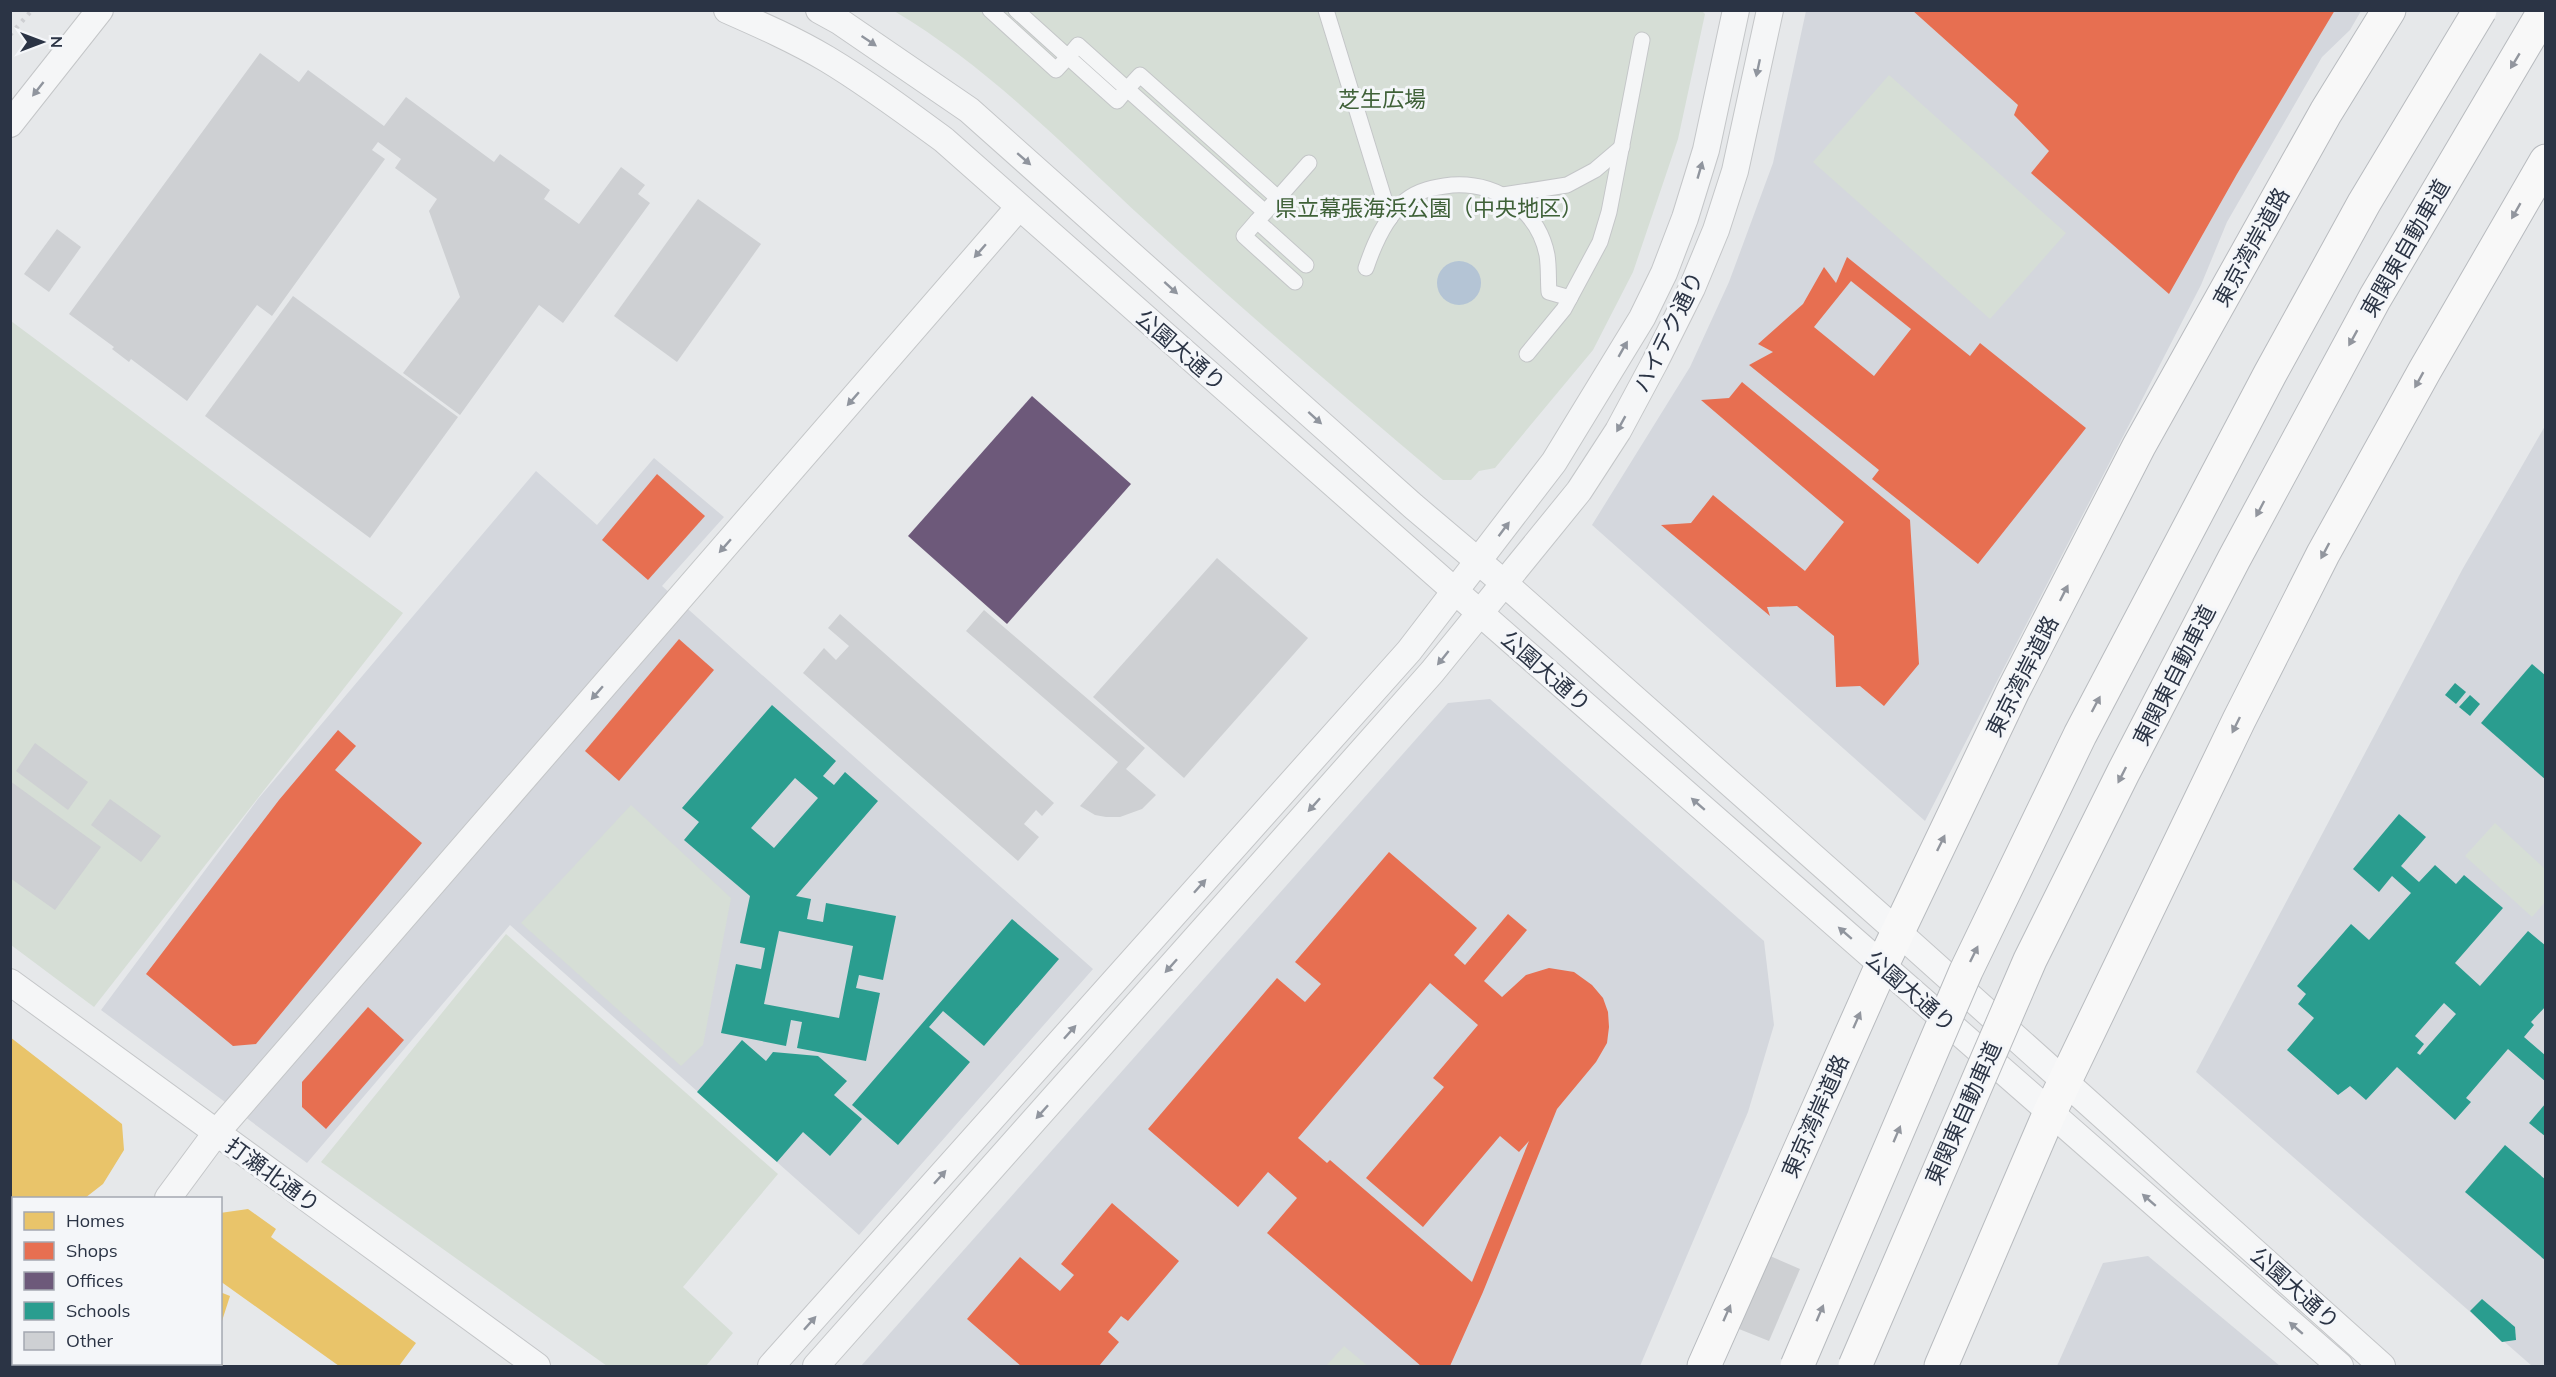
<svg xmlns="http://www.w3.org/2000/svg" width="2556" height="1377" viewBox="0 0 2556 1377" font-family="Mulish,'Noto Sans JP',sans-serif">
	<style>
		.built { fill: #d4d7dd }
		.green { fill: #d6ded6 }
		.water { fill: #b4c4d5 }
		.homes { fill: #e9c46a }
		.shops { fill: #e76f51; fill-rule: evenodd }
		.offices { fill: #6d597a }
		.schools { fill: #2a9d8f; fill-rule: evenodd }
		.building { fill: #ced0d3 }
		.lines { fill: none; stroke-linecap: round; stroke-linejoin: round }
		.pedestrian-casing { stroke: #c4c6c8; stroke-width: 17 }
		.tertiary-casing { stroke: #c4c6c8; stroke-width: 28 }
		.trunk-casing { stroke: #b8bbbf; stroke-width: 35 }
		.pedestrian { stroke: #f5f6f7; stroke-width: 15 }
		.tertiary { stroke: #f5f6f7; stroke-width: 26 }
		.trunk { stroke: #f8f8f8; stroke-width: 33 }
		.rail { stroke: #cecfd2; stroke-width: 4.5; stroke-dasharray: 3 6; stroke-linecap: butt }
		.motorway-bridge-casing { stroke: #b8bbbf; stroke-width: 35; stroke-linecap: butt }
		.motorway-bridge { stroke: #f8f8f8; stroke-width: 33 }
		.oneway { fill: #90959e }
		.oneway2 { fill: #92969e }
		.labels { text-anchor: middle; stroke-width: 6; stroke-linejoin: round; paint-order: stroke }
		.park-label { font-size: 22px; fill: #3f6138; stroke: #f4f6f9 }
		.street-label { font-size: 22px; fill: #2b3445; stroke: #f4f6f9 }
	</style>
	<rect width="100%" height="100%" fill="#e6e8ea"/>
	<!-- built -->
	<g class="built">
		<polygon points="1806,11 2361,11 2350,30 2322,57 2227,222 2201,285 1925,821 1592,525 1690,367 1729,282 1773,163"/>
		<polygon points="2545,426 2545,1366 2532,1366 2196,1072 2462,570"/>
		<polygon points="654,458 724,517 662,586 1093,969 859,1235 510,925 307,1163 101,1010 258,799 536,471 597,525"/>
		<polygon points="1490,699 1764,941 1774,1025 1748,1112 1640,1366 861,1366 1448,703"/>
		<polygon points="2148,1256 2280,1366 2057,1366 2103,1263"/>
	</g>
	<!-- green -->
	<g class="green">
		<path d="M1701 10 1705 14 1678 139 1633 272 1593 350 1495 468 1479 471 1471 480H1443C1343 396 1244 311 1148 223 1067 149 989 67 894 11Z"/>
		<polygon points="1889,75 2066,233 1990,319 1813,162"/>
		<polygon points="11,321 403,613 94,1007 11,945"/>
		<polygon points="631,805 731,898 703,1045 681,1066 521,923"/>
		<polygon points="2495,823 2545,869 2545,902 2532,917 2465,856"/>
		<polygon points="506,934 778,1174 683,1287 733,1333 706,1366 607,1366 321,1162"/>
		<polygon points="1344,1346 1368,1366 1326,1366"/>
	</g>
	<!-- water -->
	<circle class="water" cx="1459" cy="283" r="22"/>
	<!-- homes -->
	<g class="homes">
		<polygon points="10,1037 122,1124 124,1150 103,1184 85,1198 14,1198 14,1240 10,1238"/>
		<polygon points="248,1209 276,1229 271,1237 416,1343 399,1366 339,1366 220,1281 220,1213"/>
		<polygon points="220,1292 230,1296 221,1324 220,1324"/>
		<polygon points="146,1364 223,1364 222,1366 145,1366"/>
	</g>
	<!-- shops -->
	<g class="shops">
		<polygon points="1912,10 2335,10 2237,174 2169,294 2031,173 2049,151 2014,115 2018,105"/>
		<path d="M1847 257 1970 356 1980 343 2086 428 1978 564 1872 479 1879 470 1749 365 1773 352 1758 344 1803 304 1824 267 1836 283ZM1851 281 1911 329 1874 376 1814 327Z"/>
		<polygon points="1742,382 1910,520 1919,664 1884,706 1860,686 1836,687 1834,636 1797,606 1767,607 1770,616 1661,525 1691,523 1713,495 1805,571 1844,522 1701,400 1729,398"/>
		<polygon points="657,474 705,516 648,580 602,540"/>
		<polygon points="679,639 714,670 619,781 585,751"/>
		<polygon points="338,730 356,746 335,770 422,843 256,1044 233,1046 146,974 279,800"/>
		<path d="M1389 852 1477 928 1454 955 1465 965 1508 914 1527 930 1484 981 1502 997 1526 975 1549 968 1574 972 1592 985 1603 998 1608 1012 1609 1027 1607 1043 1596 1062 1557 1109 1483 1292 1450 1366H1421L1267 1233 1297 1198 1268 1172 1238 1207 1148 1129 1277 978 1305 1002 1321 984 1295 962ZM1430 983 1478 1025 1433 1078 1444 1087 1366 1178 1423 1227 1500 1136 1519 1152 1529 1141 1472 1282 1330 1160 1327 1163 1298 1138Z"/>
		<polygon points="368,1007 404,1040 326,1129 302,1107 302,1082"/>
		<polygon points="1112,1203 1179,1261 1128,1321 1121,1316 1108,1332 1119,1342 1099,1366 1021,1366 967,1319 1020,1257 1060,1291 1074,1275 1061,1264"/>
	</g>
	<!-- offices -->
	<polygon class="offices" points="1032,396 1131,484 1007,624 908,536"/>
	<!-- schools -->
	<g class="schools">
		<polygon points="2532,664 2546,676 2546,780 2481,723"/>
		<polygon points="2455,683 2466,692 2456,704 2445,695"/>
		<polygon points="2470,695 2480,704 2470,716 2459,707"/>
		<path d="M772 705 836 761 823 776 834 785 845 772 878 801 796 896 811 899 807 919 823 922 826 903 896 916 883 980 859 975 856 988 880 993 866 1061 797 1048 802 1022 791 1020 786 1046 721 1033 736 964 761 969 765 948 740 943 750 896 684 840 699 822 682 808ZM795 778 818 798 774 848 751 828ZM779 931 853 946 839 1018 764 1004Z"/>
		<path d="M2399 814 2426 837 2401 866 2419 882 2435 865 2456 884 2464 875 2503 908 2455 963 2480 986 2528 931 2546 946V1006L2531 1022 2534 1025 2524 1037 2546 1056V1082L2508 1049 2466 1098 2471 1102 2455 1120 2397 1067 2366 1100 2350 1086 2338 1095 2287 1050 2314 1018 2298 1004 2306 994 2297 986 2351 924 2369 940 2411 893 2392 876 2379 892 2353 869ZM2444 1003 2456 1014 2420 1055 2417 1053 2424 1044 2415 1036Z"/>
		<polygon points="1012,919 1059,959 984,1046 943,1011 929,1027 970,1062 898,1145 852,1105"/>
		<polygon points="742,1040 766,1061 773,1052 818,1056 847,1081 834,1095 862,1119 830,1156 803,1132 777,1162 697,1092"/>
		<polygon points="2546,1103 2546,1137 2529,1123"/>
		<polygon points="2505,1145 2546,1180 2546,1261 2465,1192"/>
		<polygon points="2482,1299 2515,1327 2516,1340 2502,1342 2470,1311"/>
	</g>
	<!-- building -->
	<g class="building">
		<polygon points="260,53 299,82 308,70 384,126 406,97 494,162 500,154 550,190 544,199 579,224 621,167 645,185 638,194 650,203 563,323 539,305 460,415 403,373 460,297 429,211 437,199 395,168 401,159 378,142 372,150 385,159 272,316 257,305 187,401 131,359 129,362 112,349 114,347 69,314"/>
		<polygon points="698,199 761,244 677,362 614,316"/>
		<polygon points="57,229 81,247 49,292 24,274"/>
		<polygon points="293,296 458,417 370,538 205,416"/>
		<polygon points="1217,558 1308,638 1184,778 1093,697"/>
		<polygon points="984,610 1145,748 1126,769 1156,795 1142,809 1120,817 1106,817 1095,815 1080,806 1118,762 966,631"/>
		<polygon points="840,614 1054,803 1042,816 1036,810 1024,824 1039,837 1018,861 803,673 824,648 836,660 849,646 828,628"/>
		<polygon points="35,743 88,782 68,810 16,771"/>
		<polygon points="10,781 101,847 55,910 10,878"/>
		<polygon points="110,799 161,836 141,862 91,825"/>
		<polygon points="1770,1256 1800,1269 1769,1341 1739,1329"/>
	</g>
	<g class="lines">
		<!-- pedestrian casing -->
		<g class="pedestrian-casing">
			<g id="pedestrian">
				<polyline points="990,10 1056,70 1068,57 1117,101 1127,89 1265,212"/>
				<polyline points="1016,10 1068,57 1078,45 1127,89 1140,75 1278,198 1257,221 1306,265"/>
				<polyline points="1326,10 1390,218"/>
				<polyline points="1503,195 1567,185 1595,170 1622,147"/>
				<polyline points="1278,198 1309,163"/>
				<polyline points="1257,221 1244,236 1295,282"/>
				<path d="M1366 268C1374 244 1385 218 1405 201 1418 190 1435 187 1452 185 1497 182 1538 210 1547 255 1549 267 1548 280 1549 292L1570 298"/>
				<polyline points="1527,354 1564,309 1600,242 1609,212 1642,40"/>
			</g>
		</g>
		<!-- tertiary casing -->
		<g class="tertiary-casing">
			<g id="tertiary">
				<path d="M727 10C761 25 795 40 827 59 867 83 906 112 944 140L1456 592 2340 1366"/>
				<polyline points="819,10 839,21 969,110 1413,506 1504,583 1898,932 2382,1366"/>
				<polyline points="10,124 100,10"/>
				<polyline points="10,982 537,1366"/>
				<polyline points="168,1198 216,1133 1019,207"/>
				<polyline points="10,1292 14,1290"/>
				<polyline points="96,1366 97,1364"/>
				<polyline points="771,1366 1409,651 1554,462 1642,318 1664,273 1685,218 1706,150 1736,10"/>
				<polyline points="816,1366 1432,672 1579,491 1618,431 1655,362 1692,288 1716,230 1735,171 1770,10"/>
			</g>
		</g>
		<!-- trunk casing -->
		<g class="trunk-casing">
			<g id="trunk">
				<polyline points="1704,1366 1882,965 2013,691 2139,446 2326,112 2389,10"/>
				<polyline points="1941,1366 2050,1112 2239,720 2323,554 2425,370 2546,161"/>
			</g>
		</g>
		<!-- pedestrian -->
		<use href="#pedestrian" class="pedestrian"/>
		<!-- tertiary -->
		<use href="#tertiary" class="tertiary"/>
		<!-- trunk -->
		<use href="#trunk" class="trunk"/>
		<!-- rail -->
		<polyline class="rail" points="10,35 32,10"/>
		<!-- motorway-bridge casing -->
		<g class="motorway-bridge-casing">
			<g id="motorway-bridge">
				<polyline points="1797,1366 1966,971 2080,735 2270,374 2364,203 2480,10"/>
				<polyline points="1855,1366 2030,960 2123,773 2234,559 2375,298 2545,10"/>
			</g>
		</g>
		<!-- motorway-bridge -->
		<use href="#motorway-bridge" class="motorway-bridge"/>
	</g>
	<!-- one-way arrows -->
	<defs><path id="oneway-solid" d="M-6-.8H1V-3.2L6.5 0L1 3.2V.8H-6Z" transform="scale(1.5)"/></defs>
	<g class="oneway">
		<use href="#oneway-solid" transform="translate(869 41) rotate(34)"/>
		<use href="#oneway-solid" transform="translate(1758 68) rotate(102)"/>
		<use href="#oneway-solid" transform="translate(38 89) rotate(128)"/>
		<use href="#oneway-solid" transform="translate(1024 159) rotate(41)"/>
		<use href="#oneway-solid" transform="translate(1700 170) rotate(-74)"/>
		<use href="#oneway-solid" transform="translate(980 251) rotate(131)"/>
		<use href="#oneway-solid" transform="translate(1171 288) rotate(42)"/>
		<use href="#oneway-solid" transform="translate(1623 349) rotate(-60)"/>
		<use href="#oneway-solid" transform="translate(853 399) rotate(131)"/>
		<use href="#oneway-solid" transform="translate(1315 418) rotate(42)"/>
		<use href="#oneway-solid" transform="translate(1621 424) rotate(119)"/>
		<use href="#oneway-solid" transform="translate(1504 529) rotate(-53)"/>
		<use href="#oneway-solid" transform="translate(725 546) rotate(131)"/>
		<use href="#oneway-solid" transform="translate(1443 658) rotate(129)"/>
		<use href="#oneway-solid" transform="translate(597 693) rotate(131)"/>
		<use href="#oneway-solid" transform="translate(1698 804) rotate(-139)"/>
		<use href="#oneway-solid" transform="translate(1314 805) rotate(132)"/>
		<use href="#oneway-solid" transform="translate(1200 886) rotate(-48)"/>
		<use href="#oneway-solid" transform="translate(1845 933) rotate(-139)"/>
		<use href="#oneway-solid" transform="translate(1171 966) rotate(132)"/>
		<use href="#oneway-solid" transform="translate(1070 1032) rotate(-48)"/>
		<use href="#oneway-solid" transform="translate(1042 1112) rotate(132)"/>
		<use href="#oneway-solid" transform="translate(940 1177) rotate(-48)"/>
		<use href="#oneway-solid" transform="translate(2149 1200) rotate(-139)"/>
		<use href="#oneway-solid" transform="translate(810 1323) rotate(-48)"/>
		<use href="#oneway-solid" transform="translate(2296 1328) rotate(-139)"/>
	</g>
	<g class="oneway2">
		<use href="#oneway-solid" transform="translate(2515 61) rotate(121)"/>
		<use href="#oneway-solid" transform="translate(2516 211) rotate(120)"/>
		<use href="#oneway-solid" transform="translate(2353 338) rotate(119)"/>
		<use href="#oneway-solid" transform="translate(2419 380) rotate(119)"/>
		<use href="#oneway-solid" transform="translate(2260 509) rotate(118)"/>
		<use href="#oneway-solid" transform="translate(2325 551) rotate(118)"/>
		<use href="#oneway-solid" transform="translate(2064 593) rotate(-63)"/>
		<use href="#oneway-solid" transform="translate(2096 704) rotate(-62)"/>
		<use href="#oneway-solid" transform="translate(2236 725) rotate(116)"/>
		<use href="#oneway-solid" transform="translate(2122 775) rotate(117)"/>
		<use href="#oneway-solid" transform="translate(1941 843) rotate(-64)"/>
		<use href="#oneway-solid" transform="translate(1974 954) rotate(-64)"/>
		<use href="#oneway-solid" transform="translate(1857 1020) rotate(-66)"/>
		<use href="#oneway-solid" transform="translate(1897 1134) rotate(-67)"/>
		<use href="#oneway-solid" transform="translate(1727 1313) rotate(-66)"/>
		<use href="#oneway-solid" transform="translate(1820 1313) rotate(-67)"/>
	</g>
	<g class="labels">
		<!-- park labels -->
		<g class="park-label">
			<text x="1382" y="107">芝生広場</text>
			<text x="1429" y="216">県立幕張海浜公園（中央地区）</text>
		</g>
		<!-- street labels -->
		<g class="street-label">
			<text transform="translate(2251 247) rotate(-61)" y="8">東京湾岸道路</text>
			<text transform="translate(2405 248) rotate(-60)" y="8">東関東自動車道</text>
			<text transform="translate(1668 332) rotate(-64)" y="8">ハイテク通り</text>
			<text transform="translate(1181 350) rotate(41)" y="8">公園大通り</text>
			<text transform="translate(1546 671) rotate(41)" y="8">公園大通り</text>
			<text transform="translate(2174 675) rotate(-63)" y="8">東関東自動車道</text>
			<text transform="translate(2022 676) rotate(-63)" y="8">東京湾岸道路</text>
			<text transform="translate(1911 991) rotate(41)" y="8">公園大通り</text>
			<text transform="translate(1963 1113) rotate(-66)" y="8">東関東自動車道</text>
			<text transform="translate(1815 1116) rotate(-66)" y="8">東京湾岸道路</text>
			<text transform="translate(273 1175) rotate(36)" y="8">打瀬北通り</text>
			<text transform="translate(2295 1288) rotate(42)" y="8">公園大通り</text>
		</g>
	</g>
	<!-- border -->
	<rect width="2556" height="1377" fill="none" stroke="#2b3445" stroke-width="24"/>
	<!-- legend -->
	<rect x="12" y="1197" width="210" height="168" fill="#f4f6f9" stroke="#a4a8b1" stroke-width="1.5"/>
	<rect x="24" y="1212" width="30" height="18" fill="#e9c46a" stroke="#a4a8b1" stroke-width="1.5"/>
	<text x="66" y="1227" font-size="18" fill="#2b3445">Homes</text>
	<rect x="24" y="1242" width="30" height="18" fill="#e76f51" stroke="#a4a8b1" stroke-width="1.5"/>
	<text x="66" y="1257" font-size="18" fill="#2b3445">Shops</text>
	<rect x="24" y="1272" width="30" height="18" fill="#6d597a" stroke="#a4a8b1" stroke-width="1.5"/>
	<text x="66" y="1287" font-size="18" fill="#2b3445">Offices</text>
	<rect x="24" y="1302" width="30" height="18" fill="#2a9d8f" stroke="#a4a8b1" stroke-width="1.5"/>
	<text x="66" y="1317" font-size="18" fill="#2b3445">Schools</text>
	<rect x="24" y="1332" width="30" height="18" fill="#ced0d3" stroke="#a4a8b1" stroke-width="1.5"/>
	<text x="66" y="1347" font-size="18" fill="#2b3445">Other</text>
	<!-- north arrow -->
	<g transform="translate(42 42) rotate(90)" stroke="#f4f6f9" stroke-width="4.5" paint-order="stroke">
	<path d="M0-4.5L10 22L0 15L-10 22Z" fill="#2b3445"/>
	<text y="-9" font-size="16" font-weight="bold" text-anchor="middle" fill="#2b3445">N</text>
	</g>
</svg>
